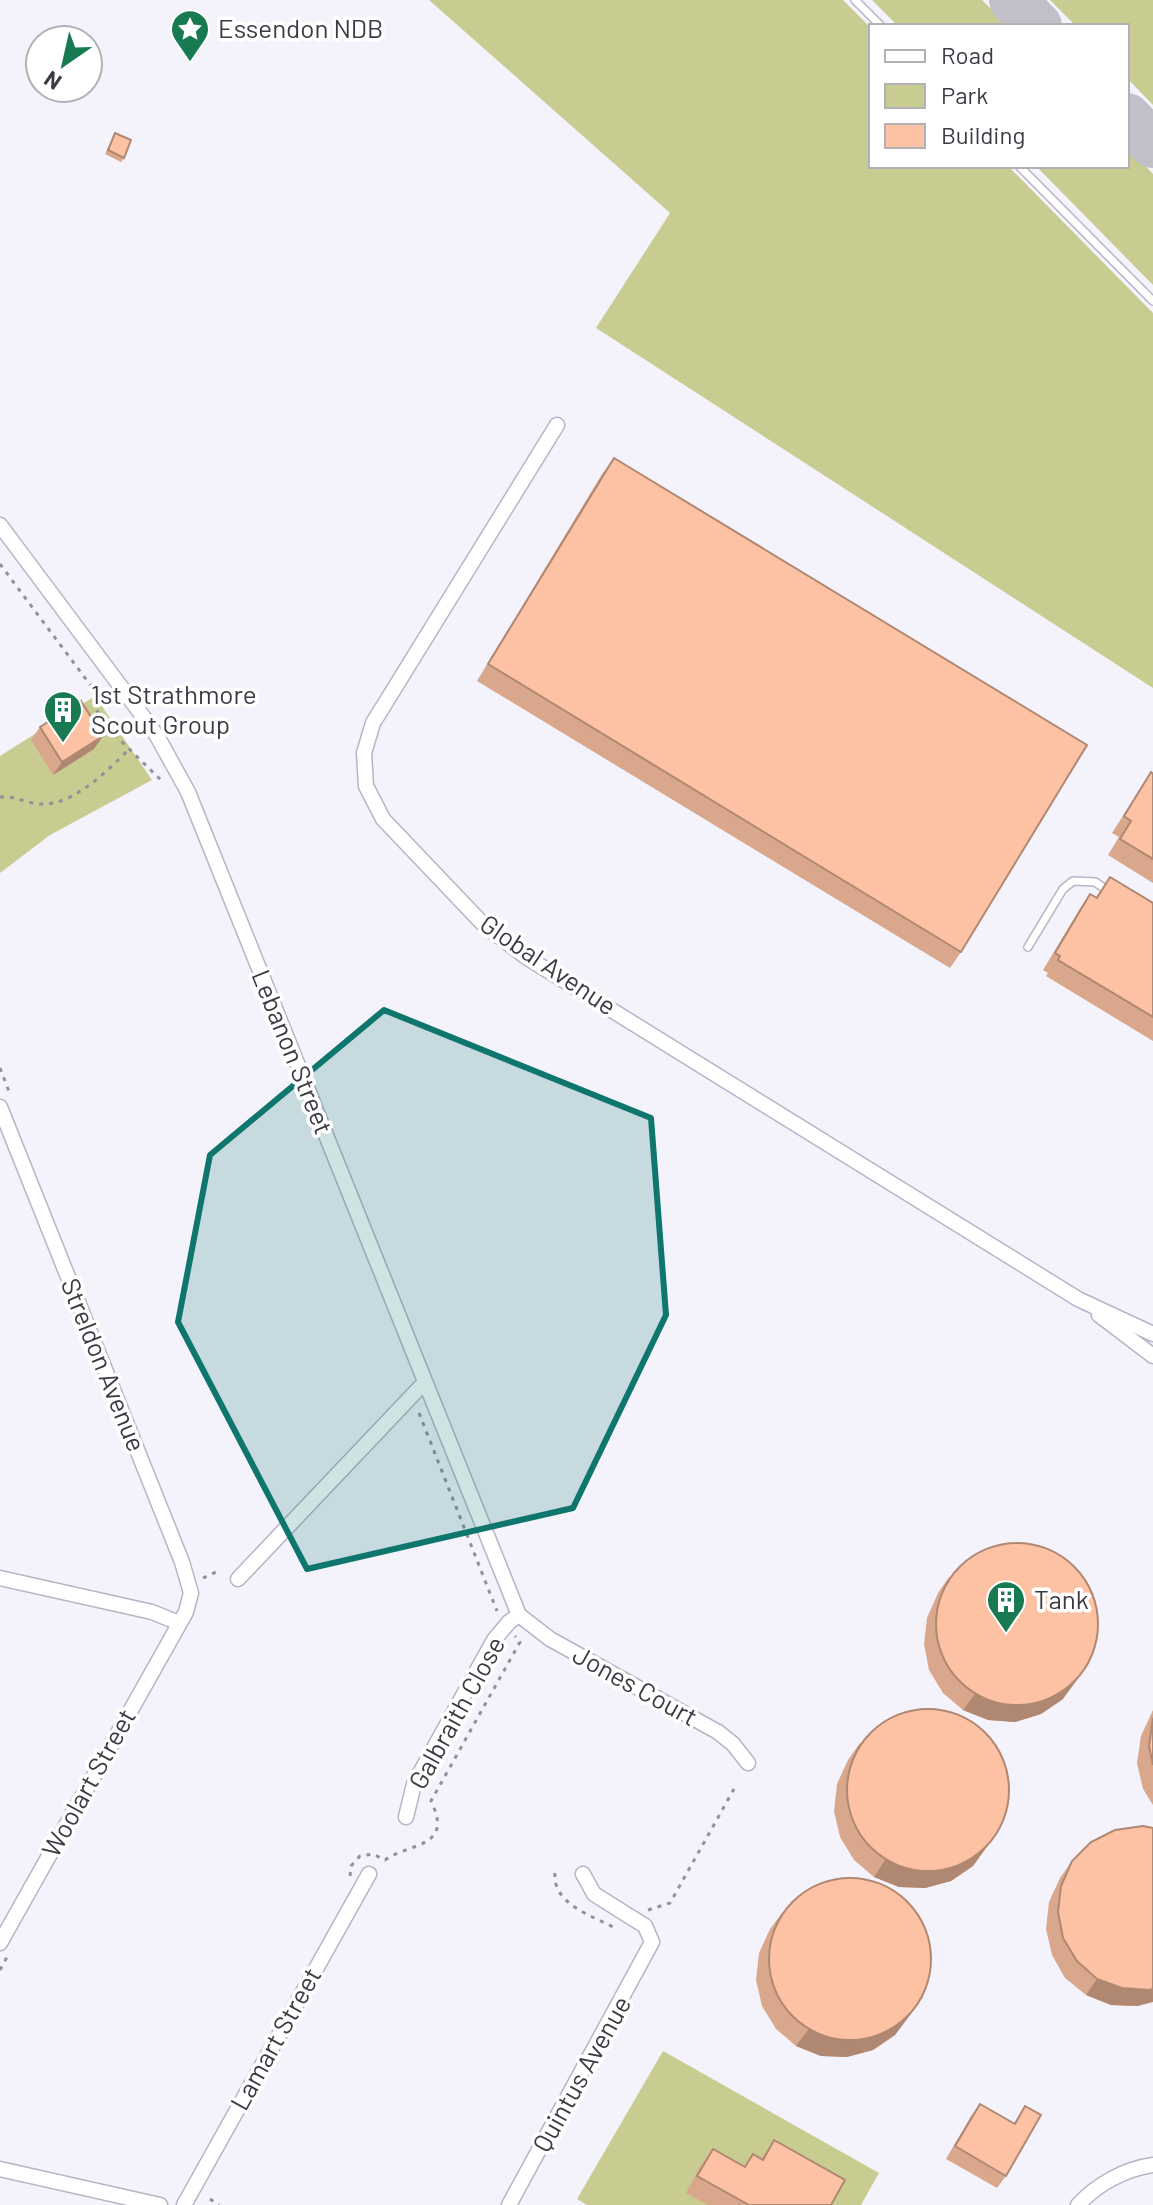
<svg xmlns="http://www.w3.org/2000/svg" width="1153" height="2205" viewBox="0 0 1153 2205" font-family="Barlow,sans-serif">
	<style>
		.green { fill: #c8cc91 }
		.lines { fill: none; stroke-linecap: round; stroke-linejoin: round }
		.taxiway { stroke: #c1c0c9; stroke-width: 48 }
		.service-casing { stroke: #b7b4c8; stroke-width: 10 }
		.minor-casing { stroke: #b7b4c8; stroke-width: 17 }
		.path { stroke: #929199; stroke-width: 3; stroke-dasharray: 4 6; stroke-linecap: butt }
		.service { stroke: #fff; stroke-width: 7 }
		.minor { stroke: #fff; stroke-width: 14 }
		.wall { fill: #d9a78c }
		.shaded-wall { fill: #b08872 }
		.building { fill: #fcc2a3; stroke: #b08872; stroke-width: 2 }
		.marked { fill: #0f766e; fill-opacity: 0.2; stroke: #0f766e; stroke-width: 6; stroke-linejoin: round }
		.labels { text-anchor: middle; stroke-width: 7; stroke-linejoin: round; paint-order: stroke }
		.poi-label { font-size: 26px; fill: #3c3b43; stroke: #fff; text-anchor: start }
		.street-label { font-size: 26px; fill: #3c3b43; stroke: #fff }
	</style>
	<rect width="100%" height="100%" fill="#f4f3fc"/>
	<!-- green -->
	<g class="green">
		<polygon points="429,0 843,0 871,28 871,166 1008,166 1153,313 1153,688 596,328 670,213"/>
		<polygon points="872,0 982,0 1008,26 898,26"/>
		<polygon points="1050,0 1153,0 1153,105 1127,78 1127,26 1076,26"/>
		<polygon points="1127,147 1153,174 1153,285 1036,166 1127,166"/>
		<polygon points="95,696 152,780 50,835 0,873 0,756"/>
		<polygon points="663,2051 879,2173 861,2205 587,2205 577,2199"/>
	</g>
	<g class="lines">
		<!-- taxiway -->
		<g class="taxiway">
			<polyline points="1013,0 1038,26"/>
			<polyline points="1127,117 1153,144"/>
		</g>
		<!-- service casing -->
		<g class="service-casing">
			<g id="service">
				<polyline points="855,0 881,26"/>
				<polyline points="1019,166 1153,301"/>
				<polyline points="1028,947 1063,889 1073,881 1095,882 1110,892"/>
			</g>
		</g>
		<!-- minor casing -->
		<g class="minor-casing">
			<g id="minor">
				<polyline points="557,425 373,723 364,753 366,786 383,819 483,924 526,957 1078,1299 1153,1334"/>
				<polyline points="0,525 139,711 157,736 188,792 519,1615 550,1639 718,1732 733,1744 748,1763"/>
				<polyline points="0,1107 182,1562 191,1593 186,1612 0,1943"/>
				<polyline points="1099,1315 1153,1356"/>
				<polyline points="0,1578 152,1612 179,1623"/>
				<polyline points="238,1579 424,1383"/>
				<polyline points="406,1817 414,1784 494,1640 509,1622 519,1615"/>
				<polyline points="0,2169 160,2205"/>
				<polyline points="184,2205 369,1874"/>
				<polyline points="509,2205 652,1942 645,1926 594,1894 583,1874"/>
				<path d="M1078 2205C1097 2184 1125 2169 1153 2165"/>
			</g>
		</g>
		<!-- path -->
		<g class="path">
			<polyline points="0,564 94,690 96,702 93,706 120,740 164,783"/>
			<path d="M0 797C15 795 29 805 44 804 74 804 109 770 129 749"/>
			<polyline points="0,1068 10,1094"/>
			<polyline points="419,1413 497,1611"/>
			<polyline points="203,1578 216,1572"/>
			<path d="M555 1873C552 1904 593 1916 615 1928"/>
			<path d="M350 1876 351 1866 360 1856 373 1854 385 1860C411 1842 454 1848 431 1801L520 1642 515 1636"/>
			<polyline points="648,1910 670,1903 674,1896 734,1789"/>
			<polyline points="0,1970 7,1957"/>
			<polyline points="210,2199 219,2205"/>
		</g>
		<!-- service -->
		<use href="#service" class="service"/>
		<!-- minor -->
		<use href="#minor" class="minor"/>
	</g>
	<!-- wall -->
	<g class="wall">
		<polygon points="115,133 124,158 121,162 105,154"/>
		<polygon points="614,458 961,952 950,968 477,681 602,474"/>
		<polygon points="40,727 94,749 53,775 31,740"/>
		<polygon points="1151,772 1153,774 1153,883 1108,855 1119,837 1112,833"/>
		<polygon points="1110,877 1153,903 1153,1041 1046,976 1048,973 1043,970 1079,910 1090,894 1096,897"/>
		<polygon points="949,1577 1063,1699 1041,1714 1015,1722 988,1720 963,1710 943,1693 929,1670 924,1644 927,1618 938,1593"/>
		<polygon points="1153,1710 1153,1805 1143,1789 1137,1763 1141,1736"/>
		<polygon points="860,1743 989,1844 973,1866 951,1881 925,1888 899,1887 874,1877 854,1860 840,1837 834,1811 837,1784 848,1760"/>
		<polygon points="1072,1861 1138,2006 1111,2005 1086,1995 1065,1978 1052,1955 1046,1929 1049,1902 1060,1878"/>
		<polygon points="782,1913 911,2014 895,2035 873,2050 847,2057 821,2056 796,2046 776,2029 762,2006 756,1980 759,1953 770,1929"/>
		<polygon points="980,2104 1014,2123 1025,2106 1006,2176 997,2188 946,2159 971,2116"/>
		<polygon points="774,2140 831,2205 708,2205 686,2193 701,2165 713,2149 744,2167 753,2154 761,2159"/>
	</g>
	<!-- shaded-wall -->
	<g class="shaded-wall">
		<polygon points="103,736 94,749 53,775 62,762"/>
		<polygon points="1090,1662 1063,1699 1041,1714 1015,1722 988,1720 963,1710 975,1694"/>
		<polygon points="1000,1828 973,1866 951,1881 925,1888 899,1887 874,1877 885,1860"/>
		<polygon points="1097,1979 1153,1989 1153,2002 1138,2006 1111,2005 1086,1995"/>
		<polygon points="923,1997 895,2035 873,2050 847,2057 821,2056 796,2046 808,2030"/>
	</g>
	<!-- building -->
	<g class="building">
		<polygon points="115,133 131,140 124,158 108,150"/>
		<polygon points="614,458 1087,745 961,952 488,664"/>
		<polygon points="81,701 103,736 62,762 40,727"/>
		<polygon points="1151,772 1153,774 1153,859 1120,839 1131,821 1124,816"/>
		<polygon points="1110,877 1153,903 1153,1017 1058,960 1060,956 1055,953 1090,894 1097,898"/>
		<circle cx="1017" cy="1624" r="81"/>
		<circle cx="928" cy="1790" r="81"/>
		<polygon points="1153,1718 1153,1765 1149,1746"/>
		<polygon points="1143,1826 1153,1828 1153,1989 1149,1990 1122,1988 1097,1979 1077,1961 1063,1938 1058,1912 1061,1886 1072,1861 1091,1842 1115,1830"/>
		<circle cx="850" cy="1959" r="81"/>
		<polygon points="980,2104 1015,2124 1025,2106 1041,2115 1006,2176 955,2146"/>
		<polygon points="774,2140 845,2180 831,2205 749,2205 697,2176 713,2149 745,2167 753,2154 763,2160"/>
	</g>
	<!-- marked area -->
	<path class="marked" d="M384 1010 651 1118 666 1315 573 1508 307 1569 178 1322 210 1155Z"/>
	<!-- icons -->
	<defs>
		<g id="sight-pin" transform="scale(2)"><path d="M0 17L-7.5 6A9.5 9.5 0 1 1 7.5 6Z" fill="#187a51" stroke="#fff"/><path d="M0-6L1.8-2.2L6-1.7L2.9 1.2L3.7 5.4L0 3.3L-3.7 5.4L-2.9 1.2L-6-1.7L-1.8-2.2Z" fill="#fff"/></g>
		<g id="building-pin" transform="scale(2)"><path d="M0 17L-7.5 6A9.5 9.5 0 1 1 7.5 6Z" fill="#187a51" stroke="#fff"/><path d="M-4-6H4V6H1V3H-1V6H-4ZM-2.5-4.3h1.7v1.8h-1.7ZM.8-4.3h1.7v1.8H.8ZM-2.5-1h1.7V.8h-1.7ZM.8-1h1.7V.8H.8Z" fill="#fff"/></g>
	</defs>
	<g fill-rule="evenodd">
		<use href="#sight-pin" x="190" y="29"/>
		<use href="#building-pin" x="63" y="710"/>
		<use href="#building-pin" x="1006" y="1600"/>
	</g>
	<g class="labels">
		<!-- poi labels -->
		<g class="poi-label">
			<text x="218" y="38">Essendon NDB</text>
			<text x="91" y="704">1st Strathmore<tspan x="91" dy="30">Scout Group</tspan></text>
			<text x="1034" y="1609">Tank</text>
		</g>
		<!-- street labels -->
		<g class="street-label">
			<text transform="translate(548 965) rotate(34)" y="9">Global Avenue</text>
			<text transform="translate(292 1052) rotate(68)" y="9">Lebanon Street</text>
			<text transform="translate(103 1365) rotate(68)" y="9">Streldon Avenue</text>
			<text transform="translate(635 1686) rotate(29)" y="9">Jones Court</text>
			<text transform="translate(457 1713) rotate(-61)" y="9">Galbraith Close</text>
			<text transform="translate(89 1783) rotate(-61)" y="9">Woolart Street</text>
			<text transform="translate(276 2039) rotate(-61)" y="9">Lamart Street</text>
			<text transform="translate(582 2074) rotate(-61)" y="9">Quintus Avenue</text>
		</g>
	</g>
	<!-- legend -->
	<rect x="869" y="24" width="260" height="144" fill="#ffffff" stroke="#b1b1b4" stroke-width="2"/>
	<rect x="885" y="50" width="40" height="12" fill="#ffffff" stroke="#b1b1b4" stroke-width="2"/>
	<text x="941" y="64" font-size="24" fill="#3c3b43">Road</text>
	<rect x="885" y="84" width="40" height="24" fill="#c8cc91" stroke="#b1b1b4" stroke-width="2"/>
	<text x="941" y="104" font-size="24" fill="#3c3b43">Park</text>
	<rect x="885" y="124" width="40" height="24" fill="#fcc2a3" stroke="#b1b1b4" stroke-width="2"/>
	<text x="941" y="144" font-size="24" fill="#3c3b43">Building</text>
	<!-- north arrow -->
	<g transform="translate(64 64) rotate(214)"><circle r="38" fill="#ffffff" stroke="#b1b1b4" stroke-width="2"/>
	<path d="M0-6L14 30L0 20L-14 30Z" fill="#187a51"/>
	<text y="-12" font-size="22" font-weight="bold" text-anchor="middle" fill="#3c3b43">N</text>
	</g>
</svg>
